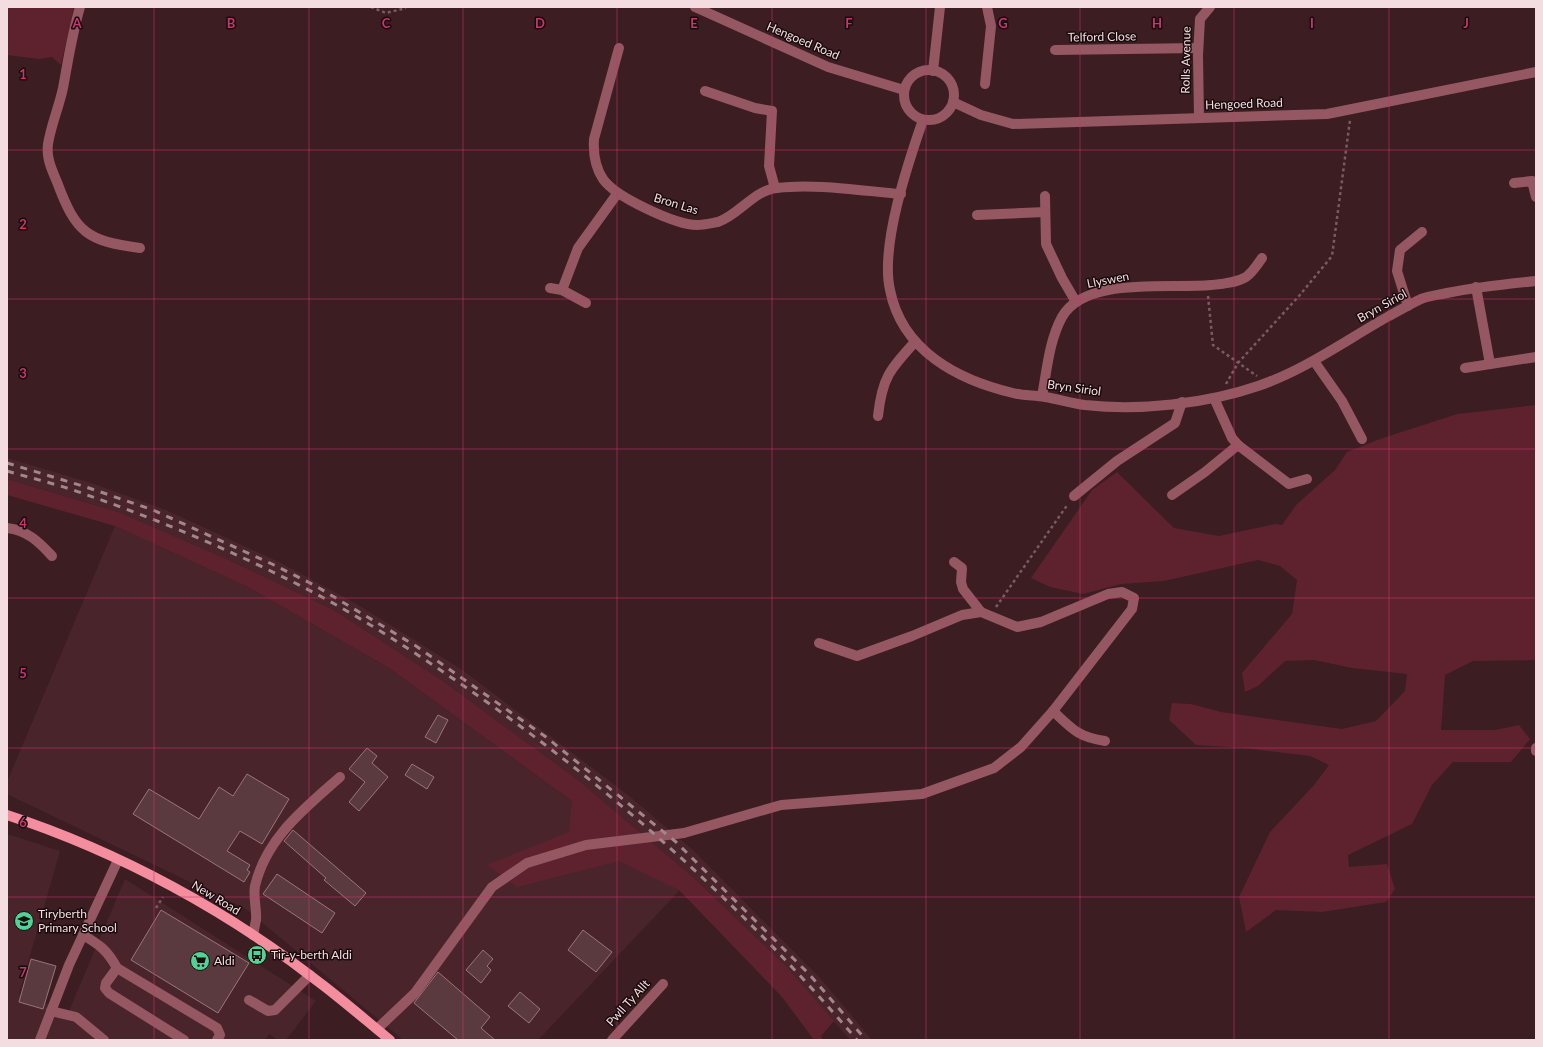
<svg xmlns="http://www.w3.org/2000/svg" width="1543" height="1047" viewBox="0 0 1543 1047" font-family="Lato,sans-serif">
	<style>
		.built { fill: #49252b }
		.green { fill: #5d222e }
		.building { fill: #5b3a3f; stroke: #9a7479 }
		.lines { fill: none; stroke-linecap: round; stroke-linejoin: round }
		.path { stroke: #785c61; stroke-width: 2.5; stroke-dasharray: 3 3; stroke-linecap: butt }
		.minor { stroke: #955761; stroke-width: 10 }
		.major { stroke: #f48e9e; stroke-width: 10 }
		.rail { stroke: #a1878b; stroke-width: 3; stroke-dasharray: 7 7; stroke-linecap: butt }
		.grid { fill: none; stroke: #c9366f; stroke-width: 1; stroke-opacity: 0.55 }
		.labels { text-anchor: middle; stroke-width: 3; stroke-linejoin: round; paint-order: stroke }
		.street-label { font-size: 12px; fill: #f3dde0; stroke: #190b0d }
		.poi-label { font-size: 12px; fill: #f3dde0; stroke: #190b0d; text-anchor: start }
		.grid-label { font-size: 13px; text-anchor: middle; font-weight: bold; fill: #c9366f; stroke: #190b0d; stroke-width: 3; stroke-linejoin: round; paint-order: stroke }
	</style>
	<rect width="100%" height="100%" fill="#3b1d22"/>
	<!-- built -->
	<g class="built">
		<polygon points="7,458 91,483 166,510 279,562 355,603 461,669 628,795 694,851 821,979 872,1040 850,1040 785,965 693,877 578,780 443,681 334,610 229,560 121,513 7,479"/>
		<polygon points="115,526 248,587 389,668 572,801 680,890 538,1040 403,1040 246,909 7,794 7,782"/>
		<polygon points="7,834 60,851 19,994 69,1011 125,879 316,1001 286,1040 278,1040 269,1034 265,1040 7,1040"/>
	</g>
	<!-- green -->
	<g class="green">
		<polygon points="7,7 74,7 61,65 52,57 39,59 7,55"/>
		<polygon points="1536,405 1536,660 1473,661 1445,675 1441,730 1495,730 1519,725 1530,739 1511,762 1453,762 1432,785 1412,824 1348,855 1349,867 1387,864 1395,889 1386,902 1322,912 1276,910 1246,932 1239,897 1270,832 1314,785 1329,765 1310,756 1244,748 1196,745 1169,720 1172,703 1191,704 1221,712 1342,729 1376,721 1405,691 1407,674 1352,668 1314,660 1285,661 1258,686 1245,692 1242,673 1292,614 1297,580 1280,566 1258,560 1164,581 1121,584 1083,594 1050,587 1031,578 1092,490 1117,472 1174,528 1219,536 1275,524 1282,525 1296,505 1335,470 1347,452 1380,439 1457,414"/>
		<polygon points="7,479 121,513 229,560 334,610 443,681 578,780 693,877 785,965 834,1021 821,1036 823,1040 814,1040 782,997 679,890 619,861 517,887 487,865 569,832 572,801 389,668 248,587 115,526 7,495"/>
	</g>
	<!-- building -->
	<g class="building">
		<polygon points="438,715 448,720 436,743 425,737"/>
		<polygon points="367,748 377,756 372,763 388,777 359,811 349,802 365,782 349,769"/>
		<polygon points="412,764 434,777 427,789 405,775"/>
		<polygon points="247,774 289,799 262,844 240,831 227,851 250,865 247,870 250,872 244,882 133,814 149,789 199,819 219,787 233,796"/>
		<polygon points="293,830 366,893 355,906 324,880 326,878 284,841"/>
		<polygon points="277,874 335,913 322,933 263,894"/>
		<polygon points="161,910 249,963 218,1013 131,960"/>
		<polygon points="583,930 612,952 596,972 568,950"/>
		<polygon points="483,950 493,959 487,966 491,970 481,983 466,970"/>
		<polygon points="31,959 56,966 43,1009 19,1002"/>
		<polygon points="438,972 490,1017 481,1028 495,1040 458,1040 414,1003"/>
		<polygon points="520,992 540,1009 529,1023 508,1006"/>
	</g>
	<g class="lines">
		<!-- path -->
		<g class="path">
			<polyline points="371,7 386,13 406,8"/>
			<polyline points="1208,296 1213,345 1257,376"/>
			<polyline points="1226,384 1238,363 1299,296 1332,256 1350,120"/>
			<polyline points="996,607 1068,504"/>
			<polyline points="156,908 163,897"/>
		</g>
		<!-- minor -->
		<g class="minor">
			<path d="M80 7C72 34 68 61 63 88 59 107 51 125 48 144 46 158 52 170 57 182 76 233 87 241 140 248"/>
			<polyline points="695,7 828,67 904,90"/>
			<path d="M619 48 594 139C593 154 595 167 603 179 615 197 676 225 697 225 703 225 712 223 718 222 739 215 754 190 777 188 814 183 863 191 901 194"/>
			<polyline points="1055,50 1198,48"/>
			<circle cx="929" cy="95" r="25"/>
			<polyline points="933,71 940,7"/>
			<polyline points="985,84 991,26 987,7"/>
			<polyline points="705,91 755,108 772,111 769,166 775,188"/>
			<polyline points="953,102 981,115 1013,124 1327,114 1536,72"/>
			<polyline points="1199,118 1198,55 1200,19 1210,7"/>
			<path d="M923 120C908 163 880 246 890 290 902 351 958 380 1013 393 1024 396 1034 395 1045 397 1058 399 1071 403 1085 405 1139 411 1206 404 1258 386 1305 370 1346 340 1389 316 1399 311 1410 304 1421 299 1429 296 1438 295 1447 293 1477 287 1506 284 1536 281"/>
			<polyline points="1514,183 1532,181 1536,197"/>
			<polyline points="1045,196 1046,244 1062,278 1076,302"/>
			<polyline points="977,215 1045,212"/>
			<polyline points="1476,287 1490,364"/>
			<polyline points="550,288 562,290 586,303"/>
			<polyline points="562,290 578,248 617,194"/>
			<polyline points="1408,306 1397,271 1400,250 1422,232"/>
			<polyline points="1314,361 1342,401 1362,439"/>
			<polyline points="1465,368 1536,357"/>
			<path d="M1042 396C1047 370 1049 341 1062 317 1085 276 1170 289 1211 285 1222 284 1236 283 1246 277 1253 272 1257 265 1262 258"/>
			<polyline points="1214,398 1232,438 1238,445 1289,484 1307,479"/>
			<path d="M878 416C882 378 890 369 915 342"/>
			<polyline points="1172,495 1205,472 1238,445"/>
			<polyline points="1074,496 1117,461 1175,423 1182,402"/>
			<path d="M7 528C27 530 39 542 52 556"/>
			<polyline points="954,562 962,568 961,582 963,589 981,612"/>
			<path d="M1053 711C1072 729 1078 737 1105 741"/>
			<polyline points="1536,748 1536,751"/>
			<path d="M83 935C100 945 107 950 117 968L217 1028 220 1035 217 1040"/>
			<path d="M253 935C254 930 255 925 256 920 257 909 253 898 255 886 266 838 305 808 340 777"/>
			<polyline points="117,968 106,983 105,988 109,993 184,1040"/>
			<polyline points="249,1000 268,1011 275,1010 310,975"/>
			<polyline points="51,1011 76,1017 104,1040"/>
			<polyline points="377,1029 415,993 492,887 527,863 586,845 684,833 781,805 922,794 994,768 1021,747 1053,711 1132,609 1134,598 1122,592 1108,594 1041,622 1017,627 981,612 962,615 912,636 857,656 819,643"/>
			<polyline points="40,1040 69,965 118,860"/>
			<polyline points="612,1040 663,984"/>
		</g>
		<!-- major -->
		<path class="major" d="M7 815C120 852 230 912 324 986 346 1003 368 1022 390 1040"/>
		<!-- rail -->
		<g class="rail">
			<polyline points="7,463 86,487 153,510 272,564 314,585 416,646 546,737 676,842 810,975 866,1040"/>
			<path d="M7 471C34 479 61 485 87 495 154 518 225 548 289 580 348 609 404 645 458 682 606 783 742 904 857 1040"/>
		</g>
	</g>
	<!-- grid -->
	<path class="grid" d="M154 7V1040M309 7V1040M463 7V1040M617 7V1040M772 7V1040M926 7V1040M1080 7V1040M1234 7V1040M1389 7V1040M7 150H1536M7 299H1536M7 449H1536M7 598H1536M7 748H1536M7 897H1536"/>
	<!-- icons -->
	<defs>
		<g id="school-disc" transform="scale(1)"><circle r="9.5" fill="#51d397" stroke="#190b0d"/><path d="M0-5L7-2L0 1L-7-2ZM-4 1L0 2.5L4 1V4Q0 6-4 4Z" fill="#111"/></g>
		<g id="bus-disc" transform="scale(1)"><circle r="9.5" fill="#51d397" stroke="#190b0d"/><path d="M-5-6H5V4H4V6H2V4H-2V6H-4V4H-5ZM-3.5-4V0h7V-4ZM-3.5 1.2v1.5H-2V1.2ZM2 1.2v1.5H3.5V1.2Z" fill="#111"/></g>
		<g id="supermarket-disc" transform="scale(1)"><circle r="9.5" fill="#51d397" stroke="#190b0d"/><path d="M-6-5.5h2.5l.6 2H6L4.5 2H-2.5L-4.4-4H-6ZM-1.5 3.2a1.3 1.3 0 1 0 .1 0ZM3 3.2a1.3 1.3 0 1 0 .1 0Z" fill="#111"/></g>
	</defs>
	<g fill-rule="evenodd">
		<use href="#school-disc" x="24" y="921"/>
		<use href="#bus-disc" x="257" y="955"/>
		<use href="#supermarket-disc" x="200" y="961"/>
	</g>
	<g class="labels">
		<!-- street labels -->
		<g class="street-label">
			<text transform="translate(1102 37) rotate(-1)" y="4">Telford Close</text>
			<text transform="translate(803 41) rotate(23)" y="4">Hengoed Road</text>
			<text transform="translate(1186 60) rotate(-89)" y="4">Rolls Avenue</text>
			<text transform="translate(1244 104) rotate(-2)" y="4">Hengoed Road</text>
			<text transform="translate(676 204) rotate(17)" y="4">Bron Las</text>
			<text transform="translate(1108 280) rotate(-11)" y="4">Llyswen</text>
			<text transform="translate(1382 306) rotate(-29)" y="4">Bryn Siriol</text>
			<text transform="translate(1074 388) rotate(8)" y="4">Bryn Siriol</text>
			<text transform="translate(216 898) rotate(31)" y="4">New Road</text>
			<text transform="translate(628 1003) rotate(-48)" y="4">Pwll Ty Allt</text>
		</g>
		<!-- poi labels -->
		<g class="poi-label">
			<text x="38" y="918">Tiryberth<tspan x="38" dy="14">Primary School</tspan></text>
			<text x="271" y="959">Tir-y-berth Aldi</text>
			<text x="214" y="965">Aldi</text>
		</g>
	</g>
	<g class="grid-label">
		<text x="77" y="28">A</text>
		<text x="231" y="28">B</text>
		<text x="386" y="28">C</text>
		<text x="540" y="28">D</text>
		<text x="694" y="28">E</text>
		<text x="849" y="28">F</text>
		<text x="1003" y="28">G</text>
		<text x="1157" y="28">H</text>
		<text x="1312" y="28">I</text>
		<text x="1466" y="28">J</text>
		<text x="23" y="79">1</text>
		<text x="23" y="229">2</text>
		<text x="23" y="378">3</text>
		<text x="23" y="528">4</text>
		<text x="23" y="678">5</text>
		<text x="23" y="827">6</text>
		<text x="23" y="977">7</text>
	</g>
	<!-- border -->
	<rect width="1543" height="1047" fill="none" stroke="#f3dde0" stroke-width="16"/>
</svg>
